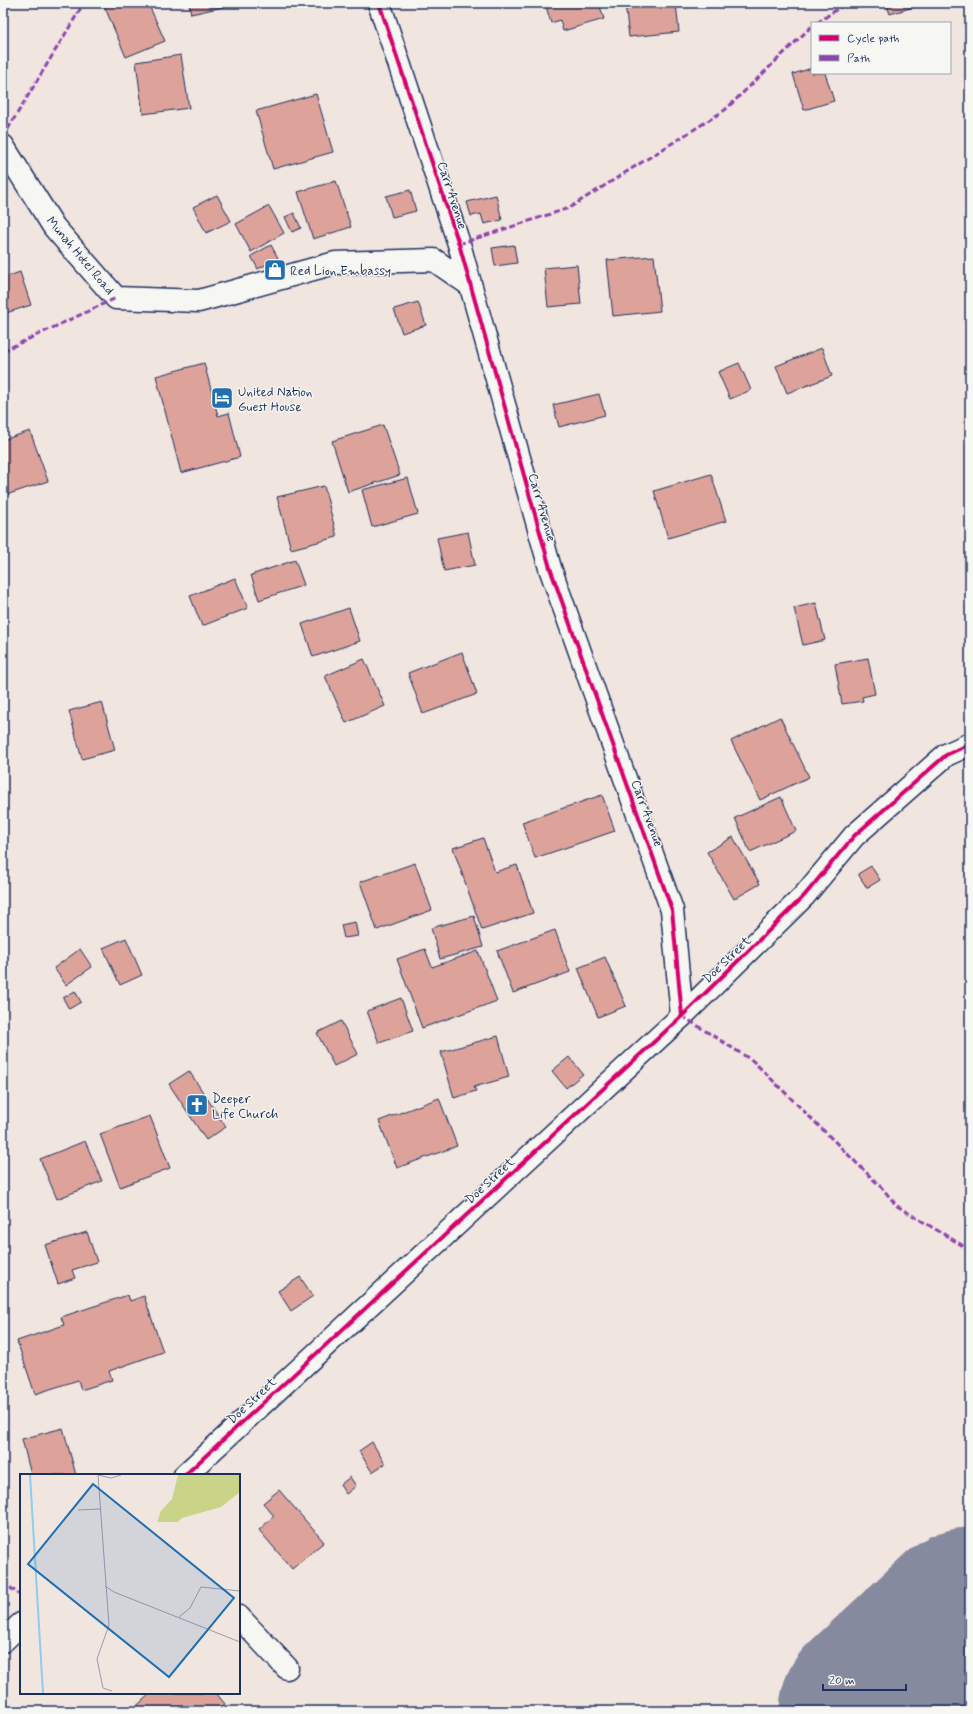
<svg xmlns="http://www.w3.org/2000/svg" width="973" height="1714" viewBox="0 0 973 1714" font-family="Mynerve,sans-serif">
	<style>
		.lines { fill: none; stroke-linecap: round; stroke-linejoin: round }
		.runway { stroke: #868a9f; stroke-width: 187 }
		.building { fill: #dda39a; stroke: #1b2f5e }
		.minor-casing { stroke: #1b2f5e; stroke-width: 25 }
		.minor { stroke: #f6f6f2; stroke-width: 22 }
		.quiet { stroke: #8e44ad; stroke-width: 3; stroke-dasharray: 6 3; stroke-linecap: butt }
		.cycleway-casing { stroke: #f6f6f2; stroke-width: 6 }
		.cycleway { stroke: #d6006c; stroke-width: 4 }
		.labels { text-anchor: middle; stroke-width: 3; stroke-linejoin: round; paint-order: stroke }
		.street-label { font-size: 13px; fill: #1b2f5e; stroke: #f6f6f2 }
		.poi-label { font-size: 13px; fill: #1b2f5e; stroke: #f6f6f2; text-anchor: start }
		.inset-river { fill: none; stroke: #8fccef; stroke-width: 2 }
		.inset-road { fill: none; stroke: #9b9cac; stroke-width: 1 }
		.view { fill: #1f6fb2; fill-opacity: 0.15; stroke: #1f6fb2; stroke-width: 2 }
		.inset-edge { fill: none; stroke: #1b2f5e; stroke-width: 2 }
	</style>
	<rect width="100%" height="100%" fill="#f1e5e0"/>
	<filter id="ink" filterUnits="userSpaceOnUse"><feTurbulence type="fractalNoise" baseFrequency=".025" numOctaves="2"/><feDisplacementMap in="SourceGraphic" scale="8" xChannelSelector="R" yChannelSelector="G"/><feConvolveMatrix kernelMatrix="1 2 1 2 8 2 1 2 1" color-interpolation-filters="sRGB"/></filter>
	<g filter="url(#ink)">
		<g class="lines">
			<!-- runway -->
			<polyline class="runway" points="873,1711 970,1621"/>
		</g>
		<!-- building -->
		<g class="building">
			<polygon points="103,3 148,3 165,41 126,57"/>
			<polygon points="189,3 232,3 232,5 191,14"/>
			<polygon points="545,3 599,3 604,19 563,31 560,20 551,23"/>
			<polygon points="625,3 676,3 679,32 629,37"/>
			<polygon points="886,3 927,3 890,14"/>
			<polygon points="181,55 189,108 143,114 136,62"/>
			<polygon points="812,68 812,73 825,73 834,101 804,110 793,74"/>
			<polygon points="316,94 333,152 273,169 256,111"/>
			<polygon points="336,181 351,227 313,239 298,192"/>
			<polygon points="410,190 416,211 392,217 386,196"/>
			<polygon points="217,195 231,221 206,233 193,207"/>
			<polygon points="496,195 502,220 484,224 481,214 471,216 467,202"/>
			<polygon points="269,206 284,233 251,252 236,224"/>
			<polygon points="294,213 301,228 292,232 285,217"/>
			<polygon points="271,245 278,258 258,269 251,256"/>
			<polygon points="514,245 517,263 495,266 492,248"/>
			<polygon points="654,256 660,311 613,316 607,260"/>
			<polygon points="577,265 581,304 548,307 544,268"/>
			<polygon points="20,272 31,305 3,314 3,278"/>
			<polygon points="418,302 426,325 402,333 394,309"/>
			<polygon points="822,348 832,376 787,393 776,366"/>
			<polygon points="204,363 218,416 229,413 240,457 181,473 156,376"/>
			<polygon points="739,363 751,390 730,399 718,372"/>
			<polygon points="599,394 605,415 559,427 553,405"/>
			<polygon points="383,425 400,475 348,492 332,441"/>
			<polygon points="30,431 48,481 6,495 3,487 3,440"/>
			<polygon points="711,474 726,521 668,538 654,491"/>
			<polygon points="408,478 418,514 372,527 362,490"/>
			<polygon points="324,486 337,537 291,549 277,497"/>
			<polygon points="468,532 475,565 444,571 437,538"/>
			<polygon points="295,560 304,585 259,600 251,575"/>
			<polygon points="235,578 248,608 202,626 190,596"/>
			<polygon points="816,603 825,640 803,645 794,608"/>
			<polygon points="349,608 360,641 313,657 302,624"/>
			<polygon points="462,652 477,694 423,714 408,673"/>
			<polygon points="868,658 875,694 862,697 863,701 842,704 835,664"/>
			<polygon points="364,659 385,706 346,723 325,676"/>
			<polygon points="102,702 115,750 82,759 69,711"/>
			<polygon points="780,717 809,777 760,800 731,741"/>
			<polygon points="602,795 615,831 535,858 522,822"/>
			<polygon points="781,797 796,831 750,852 735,818"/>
			<polygon points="733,837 760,884 734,899 707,852"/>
			<polygon points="483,838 495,872 517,865 533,913 482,930 453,848"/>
			<polygon points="415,863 432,910 377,930 360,882"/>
			<polygon points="871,866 880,880 867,888 858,874"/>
			<polygon points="474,916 483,947 440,959 431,928"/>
			<polygon points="355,922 358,936 344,938 341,925"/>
			<polygon points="555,930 570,972 513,993 497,951"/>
			<polygon points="126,938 142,975 120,985 103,948"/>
			<polygon points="80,949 92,967 66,985 54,968"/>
			<polygon points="425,949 432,967 478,951 497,1001 422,1028 397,959"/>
			<polygon points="605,957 626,1006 598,1017 578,968"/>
			<polygon points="75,991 81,1002 69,1009 63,998"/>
			<polygon points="401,998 413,1031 379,1043 367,1011"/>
			<polygon points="341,1021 358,1054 334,1066 317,1033"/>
			<polygon points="498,1036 509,1077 474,1087 476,1091 454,1098 441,1052"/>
			<polygon points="569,1057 583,1074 566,1088 552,1071"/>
			<polygon points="189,1071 226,1127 206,1140 169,1084"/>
			<polygon points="439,1098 457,1146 397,1168 379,1121"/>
			<polygon points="150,1116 170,1168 120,1187 100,1134"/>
			<polygon points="85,1141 102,1181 57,1199 40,1159"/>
			<polygon points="87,1232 97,1262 72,1270 75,1278 58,1284 45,1245"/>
			<polygon points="300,1277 313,1296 291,1311 278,1291"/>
			<polygon points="128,1295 130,1301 144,1296 163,1352 109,1371 112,1380 81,1390 78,1380 35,1394 17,1341 64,1325 61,1317"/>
			<polygon points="63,1428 76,1475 31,1475 22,1439"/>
			<polygon points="372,1442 385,1464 372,1472 359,1451"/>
			<polygon points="350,1477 356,1486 346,1494 340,1485"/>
			<polygon points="279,1490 324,1542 292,1569 259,1530 274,1516 263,1503"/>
			<polygon points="151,1693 216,1693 225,1704 217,1711 131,1711"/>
		</g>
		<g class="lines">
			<!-- minor casing -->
			<g class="minor-casing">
				<g id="minor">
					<polyline points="379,3 459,244 550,568 672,910 682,1016"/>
					<polyline points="3,146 54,227 116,298 199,301 335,263 434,260 470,285"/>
					<polyline points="185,1475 682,1016 804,896 854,836 946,755 970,744"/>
					<polyline points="239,1617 287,1668"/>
					<polyline points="3,1641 21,1624"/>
				</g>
			</g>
			<!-- minor -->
			<use href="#minor" class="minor"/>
			<!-- quiet -->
			<g class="quiet">
				<polyline points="817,23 846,3"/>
				<polyline points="3,137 84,3"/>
				<polyline points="459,244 569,208 725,110 812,26"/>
				<polyline points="3,351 116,298"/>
				<polyline points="682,1016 753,1061 883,1189 897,1206 970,1250"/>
				<polyline points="3,1582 21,1596"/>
			</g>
			<!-- cycleway casing -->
			<g class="cycleway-casing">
				<g id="cycleway">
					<polyline points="379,3 459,244 550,568 672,910 682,1016"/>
					<polyline points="185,1475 682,1016 804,896 854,836 946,755 970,744"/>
				</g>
			</g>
			<!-- cycleway -->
			<use href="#cycleway" class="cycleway"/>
		</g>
	</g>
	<!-- icons -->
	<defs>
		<g id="shop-square" transform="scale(1.15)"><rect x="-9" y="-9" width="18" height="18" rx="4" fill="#1f6fb2" stroke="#f6f6f2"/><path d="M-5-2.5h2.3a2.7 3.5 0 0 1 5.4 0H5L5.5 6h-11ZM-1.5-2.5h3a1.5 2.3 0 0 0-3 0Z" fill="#fff"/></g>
		<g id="hotel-square" transform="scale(1.15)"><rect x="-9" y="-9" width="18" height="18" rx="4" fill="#1f6fb2" stroke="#f6f6f2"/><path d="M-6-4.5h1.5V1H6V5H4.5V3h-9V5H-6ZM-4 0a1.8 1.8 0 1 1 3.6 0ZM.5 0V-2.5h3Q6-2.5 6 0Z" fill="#fff"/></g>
		<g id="church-square" transform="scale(1.15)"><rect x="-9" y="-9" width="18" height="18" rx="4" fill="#1f6fb2" stroke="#f6f6f2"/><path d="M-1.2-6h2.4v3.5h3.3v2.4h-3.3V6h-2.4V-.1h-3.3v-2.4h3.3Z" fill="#fff"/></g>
	</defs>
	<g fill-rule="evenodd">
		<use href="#shop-square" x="275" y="270"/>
		<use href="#hotel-square" x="222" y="398"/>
		<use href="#church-square" x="197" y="1105"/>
	</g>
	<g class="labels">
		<!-- street labels -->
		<g class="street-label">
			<text transform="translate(453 195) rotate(72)" y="5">Carr Avenue</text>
			<text transform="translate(81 255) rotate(50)" y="5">Munah Hotel Road</text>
			<text transform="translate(543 507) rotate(74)" y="5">Carr Avenue</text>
			<text transform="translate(648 813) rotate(70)" y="5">Carr Avenue</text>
			<text transform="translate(726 959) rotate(-44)" y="5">Doe Street</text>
			<text transform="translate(489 1180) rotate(-43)" y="5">Doe Street</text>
			<text transform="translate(251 1400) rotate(-43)" y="5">Doe Street</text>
		</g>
		<!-- poi labels -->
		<g class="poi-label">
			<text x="290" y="275">Red Lion Embassy</text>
			<text x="238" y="396">United Nation<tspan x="238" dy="15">Guest House</tspan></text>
			<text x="212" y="1103">Deeper<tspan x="212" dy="15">Life Church</tspan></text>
		</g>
	</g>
	<!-- overview -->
	<g transform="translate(20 1474)">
		<rect width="220" height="220" fill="#f1e5e0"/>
		<path d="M158 1H220V18L201 33 162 44 158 48H137L141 37 152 25Z" fill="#c9d488"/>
		<path class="inset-river" d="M10 1 23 219"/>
		<path class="inset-road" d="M78 1 89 151 77 185 83 214 92 217M78 1 91 4 101 1M58 36 80 35M85 112 94 118 220 168M159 143 170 134 181 113 220 117"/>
		<path class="view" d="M73 10 214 124 149 203 8 90Z"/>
		<rect width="220" height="220" class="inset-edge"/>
	</g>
	<!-- margin -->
	<rect width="973" height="1714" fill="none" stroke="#f6f6f2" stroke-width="16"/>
	<rect x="8" y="8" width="957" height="1698" fill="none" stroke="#1b2f5e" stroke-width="1.5" filter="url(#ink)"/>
	<!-- legend -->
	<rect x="811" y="22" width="140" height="52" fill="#f6f6f2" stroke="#9ea6b7"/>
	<rect x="819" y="35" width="20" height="6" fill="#d6006c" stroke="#9ea6b7"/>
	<text x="847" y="42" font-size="12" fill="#1b2f5e">Cycle path</text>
	<rect x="819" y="55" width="20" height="6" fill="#8e44ad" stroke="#9ea6b7"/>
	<text x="847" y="62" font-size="12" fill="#1b2f5e">Path</text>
	<!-- scale -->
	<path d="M823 1684v6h83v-6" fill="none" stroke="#1b2f5e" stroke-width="2"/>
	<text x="829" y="1684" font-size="12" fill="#1b2f5e" stroke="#f6f6f2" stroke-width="3" paint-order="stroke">20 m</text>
</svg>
